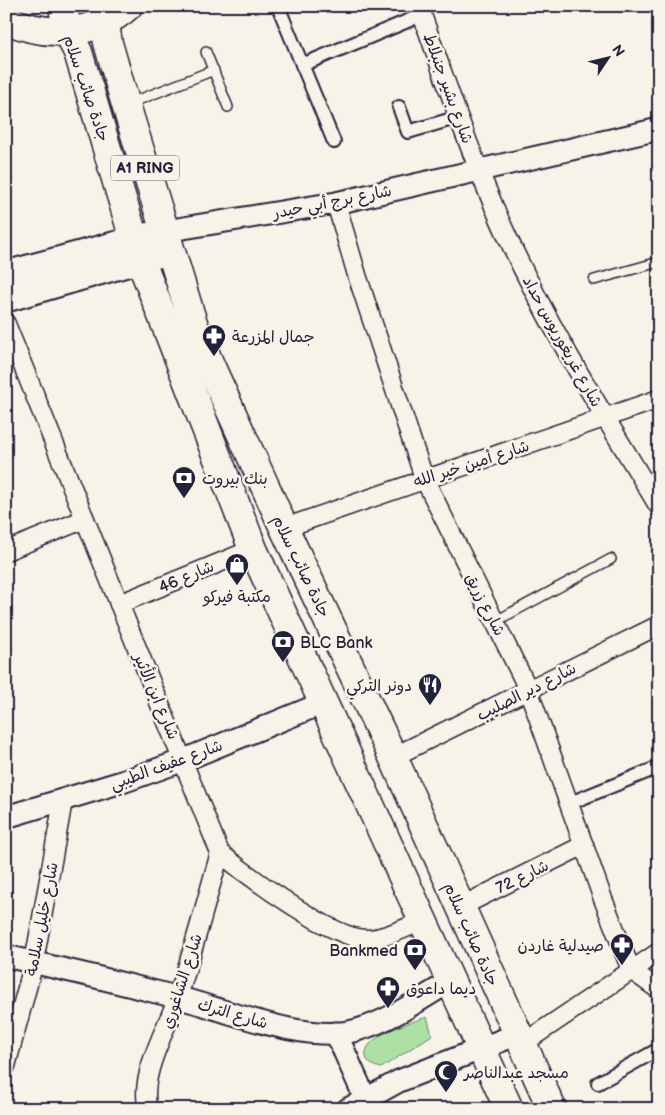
<svg xmlns="http://www.w3.org/2000/svg" width="665" height="1115" viewBox="0 0 665 1115" font-family="'Balsamiq Sans','Playpen Sans Arabic',sans-serif">
	<style>
		.green { fill: #ace1a3; stroke: #67826f }
		.lines { fill: none; stroke-linecap: round; stroke-linejoin: round }
		.service-casing { stroke: #22223b; stroke-width: 12 }
		.pedestrian-casing { stroke: #22223b; stroke-width: 16 }
		.minor-casing { stroke: #22223b; stroke-width: 21 }
		.tertiary-casing { stroke: #22223b; stroke-width: 25 }
		.secondary-casing { stroke: #22223b; stroke-width: 29 }
		.trunk-casing { stroke: #22223b; stroke-width: 31 }
		.service { stroke: #f7f3e8; stroke-width: 9 }
		.pedestrian { stroke: #f7f3e8; stroke-width: 12 }
		.minor { stroke: #f7f3e8; stroke-width: 18 }
		.tertiary { stroke: #f7f3e8; stroke-width: 21 }
		.secondary { stroke: #f7f3e8; stroke-width: 25 }
		.trunk { stroke: #f7f3e8; stroke-width: 28 }
		.labels { text-anchor: middle; stroke-width: 5; stroke-linejoin: round; paint-order: stroke }
		.shield { fill: #f7f3e8; stroke: #62616f; stroke-width: 1 }
		.shield-label { font-size: 15px; font-weight: bold; fill: #22223b }
		.street-label { font-size: 16px; fill: #22223b; stroke: #f7f3e8 }
		.poi-label { font-size: 16px; fill: #22223b; stroke: #f7f3e8; text-anchor: start }
	</style>
	<rect width="100%" height="100%" fill="#f7f3e8"/>
	<filter id="ink" filterUnits="userSpaceOnUse"><feTurbulence type="fractalNoise" baseFrequency=".02" numOctaves="2"/><feDisplacementMap in="SourceGraphic" scale="10" xChannelSelector="R" yChannelSelector="G"/><feConvolveMatrix kernelMatrix="1 2 1 2 8 2 1 2 1" color-interpolation-filters="sRGB"/></filter>
	<g filter="url(#ink)">
		<!-- green -->
		<path class="green" d="M427 1017 432 1035 381 1068C374 1066 368 1064 366 1057 361 1036 412 1022 427 1017Z"/>
		<g class="lines">
			<!-- service casing -->
			<g class="service-casing">
				<g id="service">
					<polyline points="206,52 228,107"/>
					<polyline points="128,104 214,70"/>
					<polyline points="594,280 659,262"/>
					<polyline points="496,621 611,559"/>
				</g>
			</g>
			<!-- pedestrian casing -->
			<g class="pedestrian-casing">
				<g id="pedestrian">
					<polyline points="278,6 334,142"/>
					<polyline points="302,65 422,15"/>
					<polyline points="399,107 408,132 459,117"/>
					<polyline points="570,803 659,767"/>
					<polyline points="598,1083 659,1049"/>
				</g>
			</g>
			<!-- minor casing -->
			<g class="minor-casing">
				<g id="minor">
					<path d="M419 6C446 83 473 162 507 236 550 330 606 418 659 507"/>
					<polyline points="336,203 357,275 424,478 528,689 603,899 631,970 659,990"/>
					<path d="M6 324 220 853C247 875 335 941 368 939 387 938 406 927 423 921"/>
					<polyline points="284,528 659,399"/>
					<polyline points="6,551 85,519"/>
					<polyline points="119,604 253,549"/>
					<polyline points="393,757 659,625"/>
					<polyline points="460,907 584,845"/>
					<polyline points="522,1044 659,952"/>
					<polyline points="6,1066 34,962 63,801"/>
					<path d="M148 1109C138 1076 168 1027 178 996 194 949 206 901 220 853"/>
				</g>
			</g>
			<!-- tertiary casing -->
			<g class="tertiary-casing">
				<g id="tertiary">
					<polyline points="165,231 336,203 659,129"/>
					<polyline points="6,817 125,781 184,760 323,703"/>
					<path d="M6 956C64 969 122 983 180 998 228 1011 309 1044 357 1030 390 1021 422 998 451 981"/>
					<polyline points="336,1033 365,1098"/>
					<polyline points="348,1109 399,1081 518,1034"/>
				</g>
			</g>
			<!-- secondary casing -->
			<g class="secondary-casing">
				<g id="secondary">
					<polyline points="6,274 165,231"/>
					<polyline points="6,299 171,251"/>
				</g>
			</g>
			<!-- trunk casing -->
			<g class="trunk-casing">
				<g id="trunk">
					<polyline points="63,6 67,31 78,52 140,259 253,549 509,1109"/>
					<polyline points="102,6 108,43 126,105 193,323 210,365 284,528 393,757 552,1109"/>
					<path d="M6 19C45 38 95 36 128 6"/>
				</g>
			</g>
			<!-- service -->
			<use href="#service" class="service"/>
			<!-- pedestrian -->
			<use href="#pedestrian" class="pedestrian"/>
			<!-- minor -->
			<use href="#minor" class="minor"/>
			<!-- tertiary -->
			<use href="#tertiary" class="tertiary"/>
			<!-- secondary -->
			<use href="#secondary" class="secondary"/>
			<!-- trunk -->
			<use href="#trunk" class="trunk"/>
		</g>
	</g>
	<!-- icons -->
	<defs>
		<g id="pharmacy-pin" transform="scale(1.25)"><path d="M0 17L-7.5 6A9.5 9.5 0 1 1 7.5 6Z" fill="#22223b" stroke="#f7f3e8"/><path d="M-2-6h4v4h4v4h-4v4h-4v-4h-4v-4h4Z" fill="#fff"/></g>
		<g id="bank-pin" transform="scale(1.25)"><path d="M0 17L-7.5 6A9.5 9.5 0 1 1 7.5 6Z" fill="#22223b" stroke="#f7f3e8"/><path d="M-6-4H6V4H-6ZM0-2.3a2.3 2.3 0 1 0 0 4.6a2.3 2.3 0 1 0 0-4.6Z" fill="#fff"/></g>
		<g id="shop-pin" transform="scale(1.25)"><path d="M0 17L-7.5 6A9.5 9.5 0 1 1 7.5 6Z" fill="#22223b" stroke="#f7f3e8"/><path d="M-5-2.5h2.3a2.7 3.5 0 0 1 5.4 0H5L5.5 6h-11ZM-1.5-2.5h3a1.5 2.3 0 0 0-3 0Z" fill="#fff"/></g>
		<g id="restaurant-pin" transform="scale(1.25)"><path d="M0 17L-7.5 6A9.5 9.5 0 1 1 7.5 6Z" fill="#22223b" stroke="#f7f3e8"/><path d="M-5-6h1v4h1v-4h1v4h1v-4h1v5L-1.5 .5V6h-2V.5L-5-1ZM5-6V6H3V1.5H1.5Q1.5-4 5-6Z" fill="#fff"/></g>
		<g id="mosque-pin" transform="scale(1.25)"><path d="M0 17L-7.5 6A9.5 9.5 0 1 1 7.5 6Z" fill="#22223b" stroke="#f7f3e8"/><path d="M3.5-4.9A6 6 0 1 0 3.5 4.9A5 5 0 1 1 3.5-4.9Z" fill="#fff"/></g>
	</defs>
	<g fill-rule="evenodd">
		<use href="#pharmacy-pin" x="214" y="336"/>
		<use href="#bank-pin" x="184" y="478"/>
		<use href="#shop-pin" x="237" y="565"/>
		<use href="#bank-pin" x="283" y="642"/>
		<use href="#restaurant-pin" x="430" y="685"/>
		<use href="#pharmacy-pin" x="622" y="945"/>
		<use href="#bank-pin" x="415" y="950"/>
		<use href="#pharmacy-pin" x="388" y="988"/>
		<use href="#mosque-pin" x="446" y="1072"/>
	</g>
	<g class="labels">
		<!-- shield labels -->
		<rect class="shield" x="111" y="155.5" width="68" height="25" rx="4"/>
		<g class="shield-label">
			<text x="145" y="173">A1 RING</text>
		</g>
		<!-- street labels -->
		<g class="street-label">
			<text transform="translate(87 88) rotate(71)" y="6">جادة صائب سلام</text>
			<text transform="translate(449 88) rotate(70)" y="6">شارع بشير جنبلاط</text>
			<text transform="translate(332 201) rotate(-11)" y="6">شارع برج أبي حيدر</text>
			<text transform="translate(563 341) rotate(61)" y="6">شارع غريغوريوس حداد</text>
			<text transform="translate(471 463) rotate(-18)" y="6">شارع أمين خير الله</text>
			<text transform="translate(302 566) rotate(64)" y="6">جادة صائب سلام</text>
			<text transform="translate(186 576) rotate(-23)" y="6">شارع 46</text>
			<text transform="translate(486 604) rotate(63)" y="6">شارع زريق</text>
			<text transform="translate(526 691) rotate(-27)" y="6">شارع دير الصليب</text>
			<text transform="translate(157 696) rotate(67)" y="6">شارع ابن الأثير</text>
			<text transform="translate(166 764) rotate(-20)" y="6">شارع عفيف الطيبي</text>
			<text transform="translate(522 876) rotate(-26)" y="6">شارع 72</text>
			<text transform="translate(41 919) rotate(-79)" y="6">شارع خليل سلامة</text>
			<text transform="translate(472 934) rotate(66)" y="6">جادة صائب سلام</text>
			<text transform="translate(181 981) rotate(-72)" y="6">شارع الشاغوري</text>
			<text transform="translate(233 1013) rotate(16)" y="6">شارع الترك</text>
		</g>
		<!-- poi labels -->
		<g class="poi-label">
			<text x="232" y="342">جمال المزرعة</text>
			<text x="202" y="484">بنك بيروت</text>
			<text x="237" y="602" text-anchor="middle">مكتبة فيركو</text>
			<text x="300" y="648">BLC Bank</text>
			<text x="412" y="691" text-anchor="end">دونر التركي</text>
			<text x="604" y="951" text-anchor="end">صيدلية غاردن</text>
			<text x="398" y="956" text-anchor="end">Bankmed</text>
			<text x="406" y="994">ديما داعوق</text>
			<text x="464" y="1078">مسجد عبدالناصر</text>
		</g>
	</g>
	<!-- margin -->
	<rect width="665" height="1115" fill="none" stroke="#f7f3e8" stroke-width="25"/>
	<rect x="12" y="12" width="640" height="1090" fill="none" stroke="#22223b" stroke-width="2" filter="url(#ink)"/>
	<!-- north arrow -->
	<g transform="translate(608 58) rotate(55)" stroke="#f7f3e8" stroke-width="4" paint-order="stroke">
	<path d="M0-4L9 19L0 12L-9 19Z" fill="#22223b"/>
	<text y="-8" font-size="14" font-weight="bold" text-anchor="middle" fill="#22223b">N</text>
	</g>
</svg>
